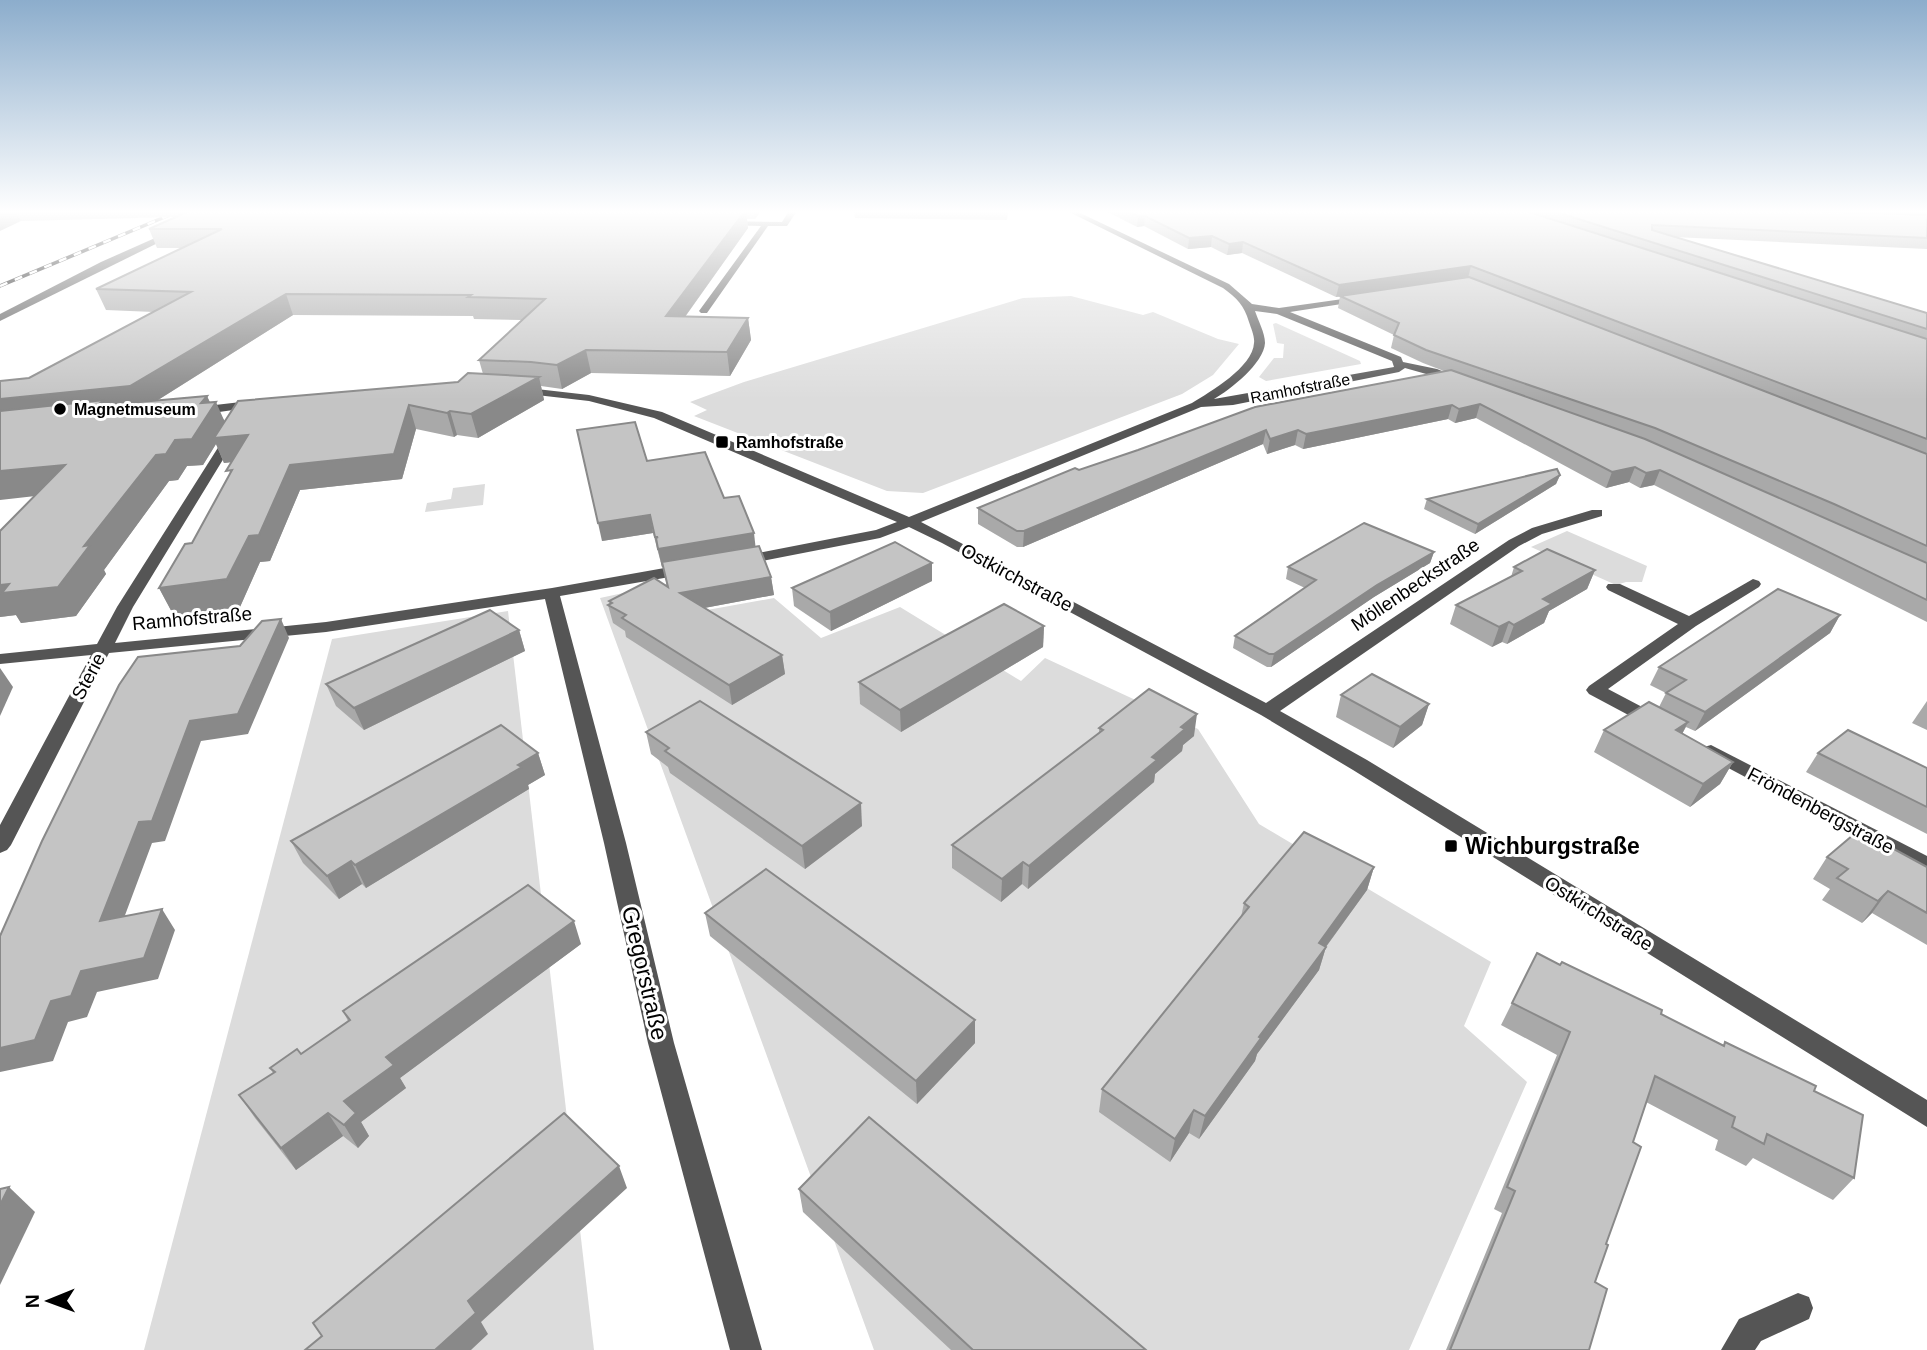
<svg xmlns="http://www.w3.org/2000/svg" width="1927" height="1350" viewBox="0 0 1927 1350" font-family="Arial,sans-serif">
	<style>
		.green { fill: #dcdcdc }
		.lines { fill: none; stroke-linecap: round; stroke-linejoin: round }
		.minor { fill: #555; fill-rule: evenodd }
		.rail-casing { stroke: #000; stroke-width: 3.5 }
		.rail { stroke: #fff; stroke-width: 2.5; stroke-dasharray: 8; stroke-linecap: butt }
		.wall { fill: #a9a9a9; fill-rule: evenodd }
		.shaded-wall { fill: #898989 }
		.building { fill: #c4c4c4; stroke: #898989; stroke-width: 2 }
		.poi-dot { fill: #000; stroke: #fff; stroke-width: 2.5 }
		.labels { text-anchor: middle; stroke-width: 6; stroke-linejoin: round; paint-order: stroke }
		.far-street-label { font-size: 16px; fill: #000; stroke: #fff }
		.far-poi-label { font-size: 16px; font-weight: bold; fill: #000; stroke: #fff; text-anchor: start }
		.street-label { font-size: 19px; fill: #000; stroke: #fff }
		.near-poi-label { font-size: 23px; font-weight: bold; fill: #000; stroke: #fff; text-anchor: start }
		.near-street-label { font-size: 23px; fill: #000; stroke: #fff }
	</style>
	<rect width="100%" height="100%" fill="#fff"/>
	<!-- green -->
	<g class="green">
		<polygon points="1071,296 1143,315 1153,312 1218,339 1239,344 1213,375 1182,394 923,493 887,491 694,416 707,410 690,402 744,382 1023,298"/>
		<polygon points="1276,323 1360,361 1361,364 1266,381 1259,377 1274,358 1283,358 1284,344 1277,343 1273,324"/>
		<polygon points="485,484 483,505 425,512 427,503 451,499 453,488"/>
		<polygon points="1567,531 1647,566 1642,582 1626,582 1616,585 1531,547"/>
		<polygon points="679,581 696,612 774,598 821,638 900,607 1021,681 1045,658 1198,729 1259,824 1491,962 1464,1026 1527,1082 1409,1350 874,1350 600,598"/>
		<polygon points="508,611 594,1350 144,1350 332,639"/>
	</g>
	<g class="lines">
		<!-- minor -->
		<g class="minor">
			<polygon points="789,211 797,211 787,226 768,226 707,313 701,313 699,311 761,226 723,225 720,221 782,222"/>
			<path d="M1067 211H1076L1229 284 1252 304 1279 308 1364 296V300L1361 301 1290 312 1401 357 1403 362 1437 369 1464 380 1458 383 1405 368 1399 372 1233 405 1201 407 921 522 1266 703 1509 540 1532 528 1592 510H1602V516L1542 534 1519 546 1280 711 1367 760 1927 1100V1127L1353 770 1261 715 942 543 909 527 880 538 742 565 737 563 734 560 737 557 876 530 897 522 654 418 589 401 519 393 513 390 519 387 589 395 662 412 909 517 1192 403C1210 392 1253 367 1254 343 1255 337 1251 328 1249 322 1244 305 1237 298 1223 288ZM1255 311 1277 314 1392 361 1394 367 1214 399C1230 390 1264 363 1265 343 1265 333 1258 320 1255 311Z"/>
			<polygon points="173,230 180,232 0,321 0,314 101,262"/>
			<polygon points="258,400 262,402 262,406 198,415 192,411 198,407"/>
			<polygon points="232,431 238,435 133,607 115,643 326,622 552,588 687,564 695,569 687,574 560,596 626,843 674,1043 762,1350 730,1350 648,1043 604,843 545,599 326,632 109,653 11,845 7,850 0,853 0,825 91,655 0,664 0,654 97,644 117,607 226,435"/>
			<polygon points="1753,579 1759,581 1761,584 1759,587 1696,626 1608,689 1663,718 1665,722 1663,726 1649,726 1589,694 1586,690 1589,686 1678,624 1608,590 1606,587 1608,584 1620,584 1689,616"/>
			<polygon points="1711,745 1927,856 1927,874 1704,755 1701,751 1704,747"/>
			<polygon points="1798,1293 1809,1297 1813,1308 1809,1319 1761,1341 1755,1350 1721,1350 1739,1319"/>
		</g>
		<!-- rail casing -->
		<g class="rail-casing">
			<polyline id="rail" points="0,286 179,211"/>
		</g>
		<!-- rail -->
		<use href="#rail" class="rail"/>
	</g>
	<!-- wall -->
	<g class="wall">
		<path d="M0 211H761L755 219H747L748 228 685 317 748 318 751 340 730 376 591 373 562 389 541 386 544 400 478 438 457 435 454 437 416 429 402 479 300 490 270 561 260 562 240 607 174 616 159 588 192 543 229 476 232 462 224 463 216 444 203 465 187 466 178 480 169 481 104 570 106 574 76 616 21 623 16 615 0 617V531L34 496 29 378 154 312 106 310 96 289 182 248H157L149 229 175 217 21 221ZM293 315 473 316 474 319 522 320 479 360 483 374 458 382 225 421 210 402 207 396 158 400Z"/>
		<polygon points="854,211 1028,211 1028,212 1008,212 1007,220 855,218"/>
		<polygon points="1106,211 1927,211 1927,249 1674,237 1927,313 1927,622 1654,485 1640,488 1629,482 1606,488 1476,418 1455,423 1448,419 1303,449 1295,445 1267,454 1263,444 1023,547 1017,547 978,524 978,508 1079,470 1444,371 1423,363 1391,348 1394,335 1338,308 1340,296 1336,297 1242,253 1227,255 1211,247 1188,249 1144,226 1137,227"/>
		<polygon points="647,461 724,498 755,546 771,577 774,595 704,608 782,655 785,674 732,705 626,637 625,631 613,623 608,605 610,604 609,601 667,586 663,567 662,567 653,533 602,541"/>
		<polygon points="1560,475 1556,484 1475,534 1424,509 1427,499"/>
		<polygon points="1434,552 1430,563 1374,597 1271,667 1267,667 1233,648 1235,636 1305,588 1286,579 1288,567"/>
		<polygon points="1514,567 1595,570 1587,589 1549,611 1544,623 1507,644 1502,642 1492,647 1450,624 1456,605 1511,577"/>
		<polygon points="932,581 831,631 794,606 792,588"/>
		<polygon points="1840,615 1830,633 1695,731 1686,727 1682,734 1733,762 1720,784 1690,807 1594,752 1604,730 1659,707 1666,693 1650,685 1659,667"/>
		<polygon points="1044,626 1043,647 901,732 860,704 859,682"/>
		<polygon points="519,630 525,651 364,730 336,706 326,684"/>
		<polygon points="1341,695 1429,704 1422,725 1393,748 1336,717"/>
		<polygon points="1927,701 1927,730 1912,723"/>
		<polygon points="1099,728 1194,736 1183,745 1182,751 1155,774 1154,782 1028,889 1022,884 1001,902 952,868 952,845 1099,734"/>
		<polygon points="646,732 862,826 805,869 670,773 668,767 651,754"/>
		<polygon points="538,753 545,775 528,785 529,789 366,888 362,884 339,899 303,863 291,841"/>
		<polygon points="1818,753 1927,768 1927,834 1806,772"/>
		<polygon points="1827,857 1927,867 1927,945 1872,913 1862,923 1822,900 1830,889 1813,879"/>
		<polygon points="1374,867 1367,890 1326,947 1319,970 1257,1054 1255,1061 1199,1139 1189,1133 1170,1162 1099,1112 1102,1089 1241,917 1244,903"/>
		<polygon points="705,913 975,1043 917,1104 710,936"/>
		<polygon points="581,944 400,1078 406,1088 361,1122 369,1136 358,1148 343,1136 296,1170 255,1118 239,1095 273,1073 270,1068 301,1054 348,1021 343,1011"/>
		<polygon points="1537,953 1723,1045 1725,1042 1814,1091 1854,1178 1833,1200 1753,1158 1746,1166 1715,1150 1718,1140 1646,1102 1633,1142 1595,1282 1589,1350 1446,1350 1502,1213 1494,1209 1557,1055 1501,1025"/>
		<polygon points="799,1189 1146,1350 951,1350 803,1212"/>
	</g>
	<!-- shaded-wall -->
	<g class="shaded-wall">
		<polygon points="0,211 16,211 21,221 0,231"/>
		<polygon points="746,211 748,228 669,339 666,316"/>
		<polygon points="754,211 761,211 755,219"/>
		<polygon points="1138,216 1145,216 1144,226 1137,227"/>
		<polygon points="1212,236 1211,247 1188,249 1189,238"/>
		<polygon points="1243,242 1242,253 1227,255 1229,244"/>
		<polygon points="1471,266 1468,278 1336,297 1339,285"/>
		<polygon points="286,294 293,315 142,410 0,425 0,399"/>
		<polygon points="748,318 751,340 730,376 727,352"/>
		<polygon points="586,350 591,373 562,389 557,365"/>
		<polygon points="539,377 544,400 478,438 471,414"/>
		<polygon points="207,396 212,408 216,402 227,427 248,435 258,459 224,463 216,444 203,465 187,466 178,480 169,481 104,570 106,574 76,616 21,623 16,615 0,617 0,585 84,546 156,455 201,403"/>
		<polygon points="1480,404 1476,418 1455,423 1459,409"/>
		<polygon points="409,405 416,429 402,479 300,490 270,561 260,562 240,607 174,616 159,588 249,536 290,465"/>
		<polygon points="1452,405 1448,419 1303,449 1306,434"/>
		<polygon points="450,411 457,435 454,437 447,413"/>
		<polygon points="1266,430 1263,444 1023,547 1024,531"/>
		<polygon points="1298,430 1295,445 1267,454 1270,439"/>
		<polygon points="65,465 80,491 0,500 0,471"/>
		<polygon points="1635,467 1629,482 1606,488 1612,472"/>
		<polygon points="1660,470 1654,485 1640,488 1646,473"/>
		<polygon points="1560,475 1556,484 1475,534 1478,524"/>
		<polygon points="650,515 653,533 602,541 598,523"/>
		<polygon points="754,533 756,551 662,567 655,537"/>
		<polygon points="1434,552 1430,563 1374,597 1271,667 1274,654 1377,585"/>
		<polygon points="932,563 932,581 831,631 830,612"/>
		<polygon points="1595,570 1587,589 1549,611 1544,623 1507,644 1514,625 1543,599"/>
		<polygon points="771,577 774,595 683,612 680,593"/>
		<polygon points="1840,615 1830,633 1695,731 1705,712"/>
		<polygon points="281,619 289,638 248,734 201,741 165,841 152,843 115,942 100,921 139,822 190,721"/>
		<polygon points="1509,622 1502,642 1492,647 1499,627"/>
		<polygon points="1044,626 1043,647 901,732 900,710"/>
		<polygon points="519,630 525,651 364,730 354,708"/>
		<polygon points="782,655 785,674 732,705 729,685"/>
		<polygon points="0,668 13,687 0,716"/>
		<polygon points="1429,704 1422,725 1393,748 1400,727"/>
		<polygon points="1197,714 1194,736 1183,745 1182,751 1155,774 1154,782 1028,889 1029,866 1152,757 1181,727"/>
		<polygon points="1688,722 1677,744 1676,730"/>
		<polygon points="538,753 545,775 528,785 529,789 366,888 355,865"/>
		<polygon points="1733,762 1720,784 1690,807 1703,784"/>
		<polygon points="861,803 862,826 805,869 802,846"/>
		<polygon points="351,861 362,884 339,899 327,876"/>
		<polygon points="1023,862 1022,884 1001,902 1002,879"/>
		<polygon points="1374,867 1367,890 1314,963 1326,947 1319,970 1257,1054 1255,1061 1199,1139 1205,1116 1259,1037 1319,943"/>
		<polygon points="1888,891 1872,913 1862,923 1878,901"/>
		<polygon points="162,909 175,930 158,979 97,992 87,1017 68,1022 53,1061 0,1072 0,1048 51,1001 81,971"/>
		<polygon points="574,921 581,944 400,1078 406,1088 361,1122 369,1136 358,1148 344,1125 344,1101 386,1057"/>
		<polygon points="975,1020 975,1043 917,1104 916,1081"/>
		<polygon points="1194,1110 1189,1133 1170,1162 1175,1139"/>
		<polygon points="328,1113 343,1136 296,1170 281,1148"/>
		<polygon points="619,1166 627,1188 481,1322 488,1334 471,1350 435,1350 468,1301"/>
		<polygon points="9,1187 35,1212 0,1285 0,1205"/>
	</g>
	<!-- building -->
	<g class="building">
		<polygon points="189,211 745,211 666,316 748,318 727,352 586,350 557,365 531,362 479,360 545,299 468,297 471,295 286,294 130,386 0,399 0,381 29,378 191,292 96,289 222,229 149,229"/>
		<polygon points="1127,211 1526,211 1927,339 1927,439 1471,266 1339,285 1243,242 1229,244 1212,236 1189,238 1145,216 1138,216"/>
		<polygon points="1553,211 1813,211 1927,215 1927,238 1652,225 1652,230 1927,313 1927,329"/>
		<polygon points="1469,277 1927,454 1927,546 1834,504 1655,428 1426,350 1394,335 1399,323 1340,296"/>
		<polygon points="1451,370 1645,439 1927,563 1927,600 1660,470 1646,473 1635,467 1612,472 1480,404 1459,409 1452,405 1306,434 1298,430 1270,439 1266,430 1024,531 1017,531 978,508 1075,468 1079,470 1138,450 1255,407"/>
		<polygon points="468,373 539,377 471,414 450,411 447,413 409,405 394,454 290,465 259,535 249,536 227,579 159,588 185,544 192,543 232,470 226,471 248,435 214,438 238,401 458,382"/>
		<polygon points="207,396 201,403 216,402 192,439 175,440 166,454 156,455 84,546 90,545 58,587 2,593 9,584 0,585 0,531 65,465 0,471 0,411 105,400 95,406"/>
		<polygon points="635,422 647,461 705,452 724,498 739,496 754,533 658,549 656,538 658,537 655,537 650,515 598,523 577,430"/>
		<polygon points="1557,469 1560,475 1478,524 1427,499"/>
		<polygon points="1364,523 1434,552 1377,585 1274,654 1269,654 1235,636 1316,580 1288,567"/>
		<polygon points="895,542 932,563 830,612 792,588"/>
		<polygon points="759,546 771,577 680,593 782,655 729,685 622,618 626,615 608,605 612,603 609,601 654,578 668,587 662,562"/>
		<polygon points="1547,549 1595,570 1543,599 1552,604 1514,625 1509,622 1499,627 1456,605 1522,571 1514,567"/>
		<polygon points="1778,589 1840,615 1705,712 1666,693 1686,680 1659,667"/>
		<polygon points="1004,604 1044,626 900,710 859,682"/>
		<polygon points="490,610 519,630 354,708 326,684"/>
		<polygon points="281,619 238,714 190,721 152,821 139,822 100,921 162,909 144,958 81,971 71,996 51,1001 35,1040 0,1048 0,936 42,841 119,685 138,657 240,646 262,621"/>
		<polygon points="1372,674 1429,704 1400,727 1341,695"/>
		<polygon points="1149,689 1197,714 1181,727 1185,729 1152,757 1157,760 1029,866 1023,862 1002,879 952,845 1103,730 1099,728"/>
		<polygon points="700,701 861,803 802,846 665,751 669,748 646,732"/>
		<polygon points="1649,702 1688,722 1676,730 1733,762 1703,784 1604,730"/>
		<polygon points="501,725 538,753 518,765 522,767 355,865 351,861 327,876 291,841"/>
		<polygon points="1848,730 1927,768 1927,807 1818,753"/>
		<polygon points="1859,830 1927,867 1927,913 1888,891 1878,901 1837,878 1848,869 1827,857"/>
		<polygon points="1304,832 1374,867 1319,943 1326,947 1259,1037 1261,1038 1205,1116 1194,1110 1175,1139 1102,1089 1249,907 1244,903"/>
		<polygon points="766,869 975,1020 916,1081 705,913"/>
		<polygon points="528,885 574,921 386,1057 394,1065 344,1101 356,1113 344,1125 328,1113 281,1148 239,1095 275,1072 270,1068 297,1049 301,1054 350,1020 343,1011"/>
		<polygon points="1537,953 1560,965 1562,962 1662,1010 1661,1014 1724,1046 1725,1042 1816,1086 1814,1091 1863,1115 1854,1178 1767,1134 1764,1144 1732,1127 1735,1117 1655,1076 1633,1142 1641,1147 1606,1244 1608,1245 1595,1282 1607,1289 1589,1350 1450,1350 1515,1191 1507,1187 1570,1032 1512,1003"/>
		<polygon points="564,1113 619,1166 468,1301 476,1313 435,1350 305,1350 322,1336 313,1323"/>
		<polygon points="869,1117 1146,1350 973,1350 799,1189"/>
		<polygon points="9,1187 0,1205 0,1189"/>
	</g>
	<!-- sky -->
	<linearGradient id="sky" x2="0" y2="1"><stop stop-color="#8cadcc"/><stop offset="0.53" stop-color="#fff"/><stop offset="1" stop-color="#fff" stop-opacity="0"/></linearGradient>
	<rect width="1927" height="400" fill="url(#sky)"/>
	<!-- markers -->
	<g class="poi-dot">
		<circle cx="60" cy="409" r="7"/>
		<rect x="715" y="435" width="14" height="14" rx="3.5"/>
		<rect x="1444" y="839" width="14" height="14" rx="3.5"/>
	</g>
	<g class="labels">
		<!-- far-street labels -->
		<g class="far-street-label">
			<text transform="translate(1300 388) rotate(-11)" y="6">Ramhofstraße</text>
		</g>
		<!-- far-poi labels -->
		<g class="far-poi-label">
			<text x="74" y="415">Magnetmuseum</text>
			<text x="736" y="448">Ramhofstraße</text>
		</g>
		<!-- street labels -->
		<g class="street-label">
			<text transform="translate(1017 577) rotate(28)" y="7">Ostkirchstraße</text>
			<text transform="translate(1415 584) rotate(-34)" y="7">Möllenbeckstraße</text>
			<text transform="translate(192 618) rotate(-5)" y="7">Ramhofstraße</text>
			<text transform="translate(88 676) rotate(-62)" y="7">Sterie</text>
			<text transform="translate(1821 810) rotate(28)" y="7">Fröndenbergstraße</text>
			<text transform="translate(1599 913) rotate(32)" y="7">Ostkirchstraße</text>
		</g>
		<!-- near-poi labels -->
		<g class="near-poi-label">
			<text x="1465" y="854">Wichburgstraße</text>
		</g>
		<!-- near-street labels -->
		<g class="near-street-label">
			<text transform="translate(645 973) rotate(77)" y="8">Gregorstraße</text>
		</g>
	</g>
	<!-- north arrow -->
	<g transform="translate(49 1301) rotate(269)" stroke="#ffffff" stroke-width="5" paint-order="stroke">
	<path d="M0-5L12 26L0 18L-12 26Z" fill="#000000"/>
	<text y="-10" font-size="19" font-weight="bold" text-anchor="middle" fill="#000000">N</text>
	</g>
</svg>
